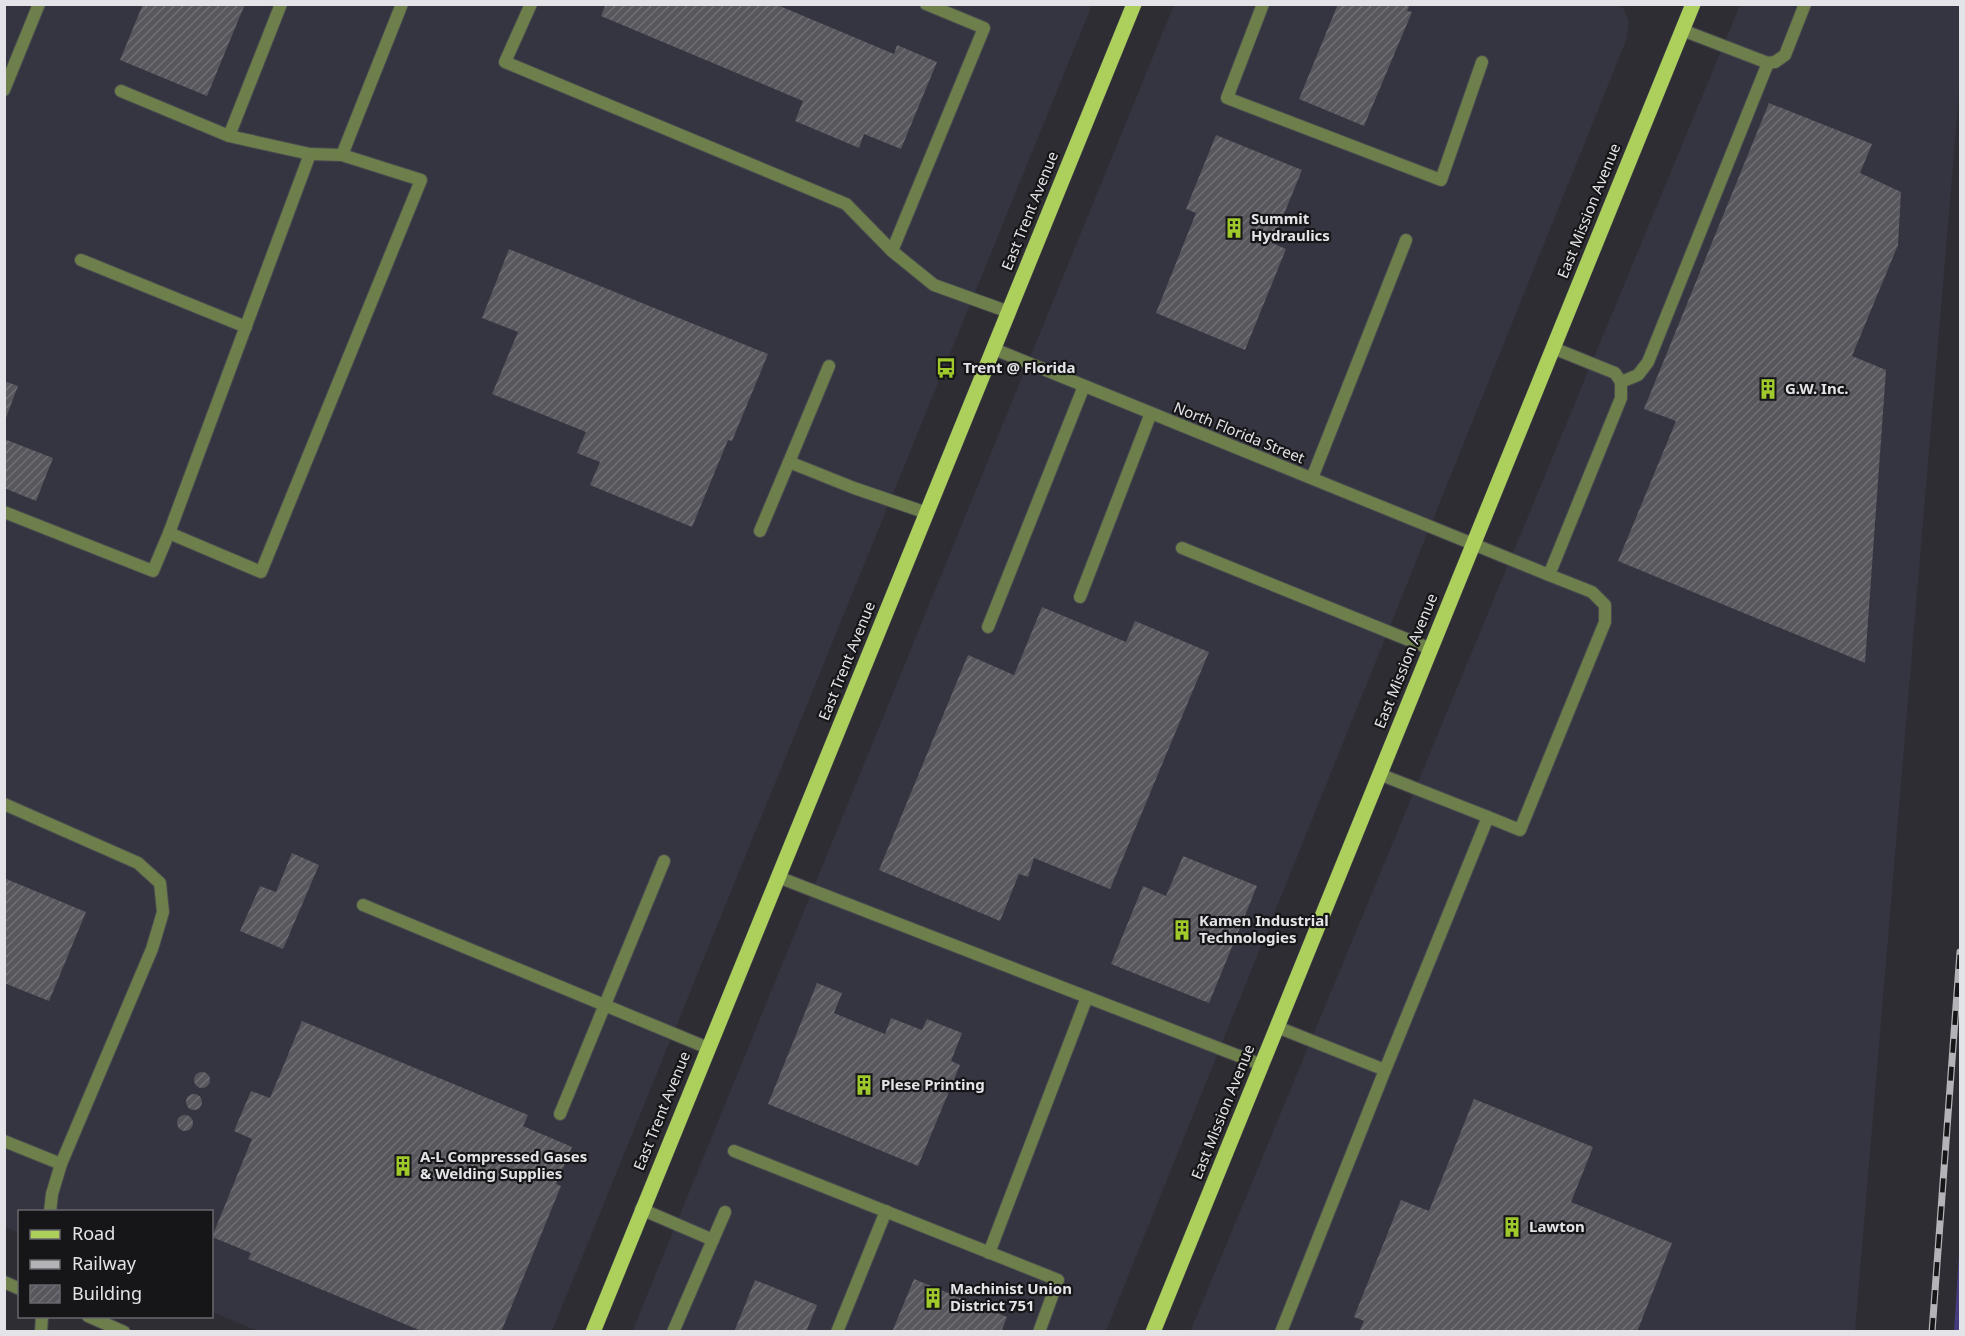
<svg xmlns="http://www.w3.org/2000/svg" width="1965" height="1336" viewBox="0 0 1965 1336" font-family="'Noto Sans',sans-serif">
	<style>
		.built { fill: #353541 }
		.green { fill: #443c7e }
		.building { fill: url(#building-hatch) }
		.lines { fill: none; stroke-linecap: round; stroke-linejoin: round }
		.service-casing { stroke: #4a4a50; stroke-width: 14 }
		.minor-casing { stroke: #4a4a50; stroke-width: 14 }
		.tertiary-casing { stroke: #4a4a50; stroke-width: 14 }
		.primary-casing { stroke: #4a4a50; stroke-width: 16 }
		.service { stroke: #6d7f4a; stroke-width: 12 }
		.minor { stroke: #6d7f4a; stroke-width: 12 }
		.tertiary { stroke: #6d7f4a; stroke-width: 12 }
		.primary { stroke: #acd05b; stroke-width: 15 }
		.rail-casing { stroke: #b4b4b8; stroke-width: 7 }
		.rail { stroke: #161619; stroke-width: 4.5; stroke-dasharray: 14; stroke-linecap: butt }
		.labels { text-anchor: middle; stroke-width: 4.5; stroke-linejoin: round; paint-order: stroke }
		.street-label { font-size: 15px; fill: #e4e4e8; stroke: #161619 }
		.poi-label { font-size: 15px; font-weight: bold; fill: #e4e4e8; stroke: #161619; text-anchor: start }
	</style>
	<defs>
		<pattern id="building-hatch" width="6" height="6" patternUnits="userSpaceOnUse" patternTransform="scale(1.5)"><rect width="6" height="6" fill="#57575d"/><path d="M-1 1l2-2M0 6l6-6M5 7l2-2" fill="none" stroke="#6f6f74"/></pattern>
	</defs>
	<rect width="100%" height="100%" fill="#2d2d33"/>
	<!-- built -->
	<g class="built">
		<polygon points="4,5 1092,5 552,1331 258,1331 212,1312 212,1212 20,1212 19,1233 5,1227"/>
		<polygon points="1174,5 1618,5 1623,8 1629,21 1627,38 1106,1331 632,1332"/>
		<polygon points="1740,5 1960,5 1960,82 1855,1331 1190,1332"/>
	</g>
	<!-- green -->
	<polygon class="green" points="1960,1239 1960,1331 1954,1331"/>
	<!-- building -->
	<g class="building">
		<polygon points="143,4 245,4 207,96 120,60"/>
		<polygon points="606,4 775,4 894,54 897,45 937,62 901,149 864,134 859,148 795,121 803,101 601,16"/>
		<polygon points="1338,4 1410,4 1407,11 1412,12 1364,126 1299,99"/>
		<polygon points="1769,103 1872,144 1860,173 1901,192 1898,245 1852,356 1886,370 1865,663 1618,561 1676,421 1644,409"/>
		<polygon points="1216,135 1302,170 1272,243 1286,249 1245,350 1156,313 1196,213 1186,209"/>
		<polygon points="509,249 768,354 732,441 728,440 692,527 590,485 600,462 577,453 586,432 492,394 518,332 482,318"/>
		<polygon points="4,381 18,386 5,420 4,420"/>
		<polygon points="4,439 53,458 36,501 4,488"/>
		<polygon points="1042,607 1126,642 1135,621 1209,652 1110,889 1034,858 1028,877 1019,874 1000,921 879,870 968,655 1014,675"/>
		<polygon points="292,853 319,865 283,949 240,931 260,886 276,892"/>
		<polygon points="1183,856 1257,886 1209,1003 1111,964 1143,886 1166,896"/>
		<polygon points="4,878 86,912 49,1001 4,983"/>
		<polygon points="817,983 842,993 834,1013 885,1034 891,1018 922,1030 927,1019 962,1033 951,1061 960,1065 918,1166 768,1104"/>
		<polygon points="302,1021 528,1115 523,1126 572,1147 556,1184 561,1186 501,1332 424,1332 248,1259 251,1253 212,1237 252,1139 234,1131 251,1091 270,1098"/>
		<circle cx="202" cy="1080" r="8"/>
		<circle cx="194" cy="1102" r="8"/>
		<polygon points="1474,1099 1593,1147 1571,1202 1672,1243 1637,1332 1359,1332 1364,1321 1354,1317 1401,1200 1429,1211"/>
		<circle cx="185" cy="1123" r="8"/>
		<polygon points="914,1279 1007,1317 1001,1332 892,1332"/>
		<polygon points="755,1280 817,1305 806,1332 734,1332"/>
	</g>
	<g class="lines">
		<!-- service casing -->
		<g class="service-casing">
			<g id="service">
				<polyline points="531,4 505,62 846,204 892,251 934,285 1009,312"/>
				<polyline points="1263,4 1227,98 1441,180 1482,62"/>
				<polyline points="1682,30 1768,63 1775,62 1785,55 1805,4"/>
				<polyline points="121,91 229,136 281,4"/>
				<polyline points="310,154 342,155"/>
				<polyline points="892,251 984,28 926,4"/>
				<polyline points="81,260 246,327"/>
				<polyline points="829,366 789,462 854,488 927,513"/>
				<polyline points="1621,382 1638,375 1648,362 1768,63"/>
				<polyline points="1312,478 1406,240"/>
				<polyline points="4,512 153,571 169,533 310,154 229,136"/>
				<polyline points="760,531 789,462"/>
				<polyline points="169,533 261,572 421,180 342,155 402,4"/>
				<polyline points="1473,544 1549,575 1621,398 1621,382 1615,373 1553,348"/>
				<polyline points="1182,548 1431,649"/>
				<polyline points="1080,597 1151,413"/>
				<polyline points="988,627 1084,386"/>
				<polyline points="1379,774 1488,817 1385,1070"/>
				<polyline points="4,804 138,863 160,883 163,912 152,949 61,1164 52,1194 50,1212"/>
				<polyline points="1488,817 1520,830 1605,622 1605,605 1592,592 1549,575"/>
				<polyline points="778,877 1262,1065"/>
				<polyline points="363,905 708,1048"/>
				<polyline points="1277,1027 1385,1070 1281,1332"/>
				<polyline points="560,1114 664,861"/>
				<polyline points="4,1141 61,1164"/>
				<polyline points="734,1151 1058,1280 1039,1332"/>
				<polyline points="641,1209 713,1240"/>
				<polyline points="989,1253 1087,997"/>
				<polyline points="41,1332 42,1316"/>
				<polyline points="673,1332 725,1212"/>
				<polyline points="837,1332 886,1211"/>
			</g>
		</g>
		<!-- minor casing -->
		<g class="minor-casing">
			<g id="minor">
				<polyline points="4,90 39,4"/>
				<polyline points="994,349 1473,544"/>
			</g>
		</g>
		<!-- tertiary casing -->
		<g class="tertiary-casing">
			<g id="tertiary">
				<polyline points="4,1282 20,1289"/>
				<polyline points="88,1316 124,1332"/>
			</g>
		</g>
		<!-- primary casing -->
		<g class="primary-casing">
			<g id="primary">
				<polyline points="593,1332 1134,4"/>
				<polyline points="1153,1332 1693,4"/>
			</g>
		</g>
		<!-- service -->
		<use href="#service" class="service"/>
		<!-- minor -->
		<use href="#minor" class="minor"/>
		<!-- tertiary -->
		<use href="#tertiary" class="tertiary"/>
		<!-- primary -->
		<use href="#primary" class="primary"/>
		<!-- rail casing -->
		<g class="rail-casing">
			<polyline id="rail" points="1932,1332 1960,952"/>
		</g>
		<!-- rail -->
		<use href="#rail" class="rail"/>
	</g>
	<!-- icons -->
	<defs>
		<g id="building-bare" transform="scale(1.62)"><path d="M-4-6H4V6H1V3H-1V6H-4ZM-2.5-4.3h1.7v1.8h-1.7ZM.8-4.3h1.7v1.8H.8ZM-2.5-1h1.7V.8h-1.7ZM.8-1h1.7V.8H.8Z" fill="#a0c92b" stroke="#161619" stroke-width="2.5" paint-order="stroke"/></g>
		<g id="bus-bare" transform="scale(1.62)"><path d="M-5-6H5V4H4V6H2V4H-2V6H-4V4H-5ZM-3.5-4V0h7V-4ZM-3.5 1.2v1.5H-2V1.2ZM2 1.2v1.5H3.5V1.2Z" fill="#a0c92b" stroke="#161619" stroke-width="2.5" paint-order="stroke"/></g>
	</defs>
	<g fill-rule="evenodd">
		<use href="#building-bare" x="1234" y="228"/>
		<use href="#bus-bare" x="946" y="368"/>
		<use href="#building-bare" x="1768" y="389"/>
		<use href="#building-bare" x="1182" y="930"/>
		<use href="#building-bare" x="864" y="1085"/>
		<use href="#building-bare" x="403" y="1166"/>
		<use href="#building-bare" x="1512" y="1227"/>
		<use href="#building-bare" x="933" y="1298"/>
	</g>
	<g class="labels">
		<!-- street labels -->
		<g class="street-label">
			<text transform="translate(1030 211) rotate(-68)" y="5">East Trent Avenue</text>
			<text transform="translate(1589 211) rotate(-68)" y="5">East Mission Avenue</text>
			<text transform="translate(1239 433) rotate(22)" y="5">North Florida Street</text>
			<text transform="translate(847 661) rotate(-68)" y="5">East Trent Avenue</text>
			<text transform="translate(1406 661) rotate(-68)" y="5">East Mission Avenue</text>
			<text transform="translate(662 1111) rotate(-68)" y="5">East Trent Avenue</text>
			<text transform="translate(1223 1112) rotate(-68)" y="5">East Mission Avenue</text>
		</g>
		<!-- poi labels -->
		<g class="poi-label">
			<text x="1251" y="224">Summit<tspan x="1251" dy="17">Hydraulics</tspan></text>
			<text x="963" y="373">Trent @ Florida</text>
			<text x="1785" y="394">G.W. Inc.</text>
			<text x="1199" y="926">Kamen Industrial<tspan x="1199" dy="17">Technologies</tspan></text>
			<text x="881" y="1090">Plese Printing</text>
			<text x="420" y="1162">A-L Compressed Gases<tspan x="420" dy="17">&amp; Welding Supplies</tspan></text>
			<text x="1529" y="1232">Lawton</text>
			<text x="950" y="1294">Machinist Union<tspan x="950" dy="17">District 751</tspan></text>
		</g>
	</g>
	<!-- border -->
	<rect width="1965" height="1336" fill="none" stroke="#e4e4e8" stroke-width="12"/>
	<!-- legend -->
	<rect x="18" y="1210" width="195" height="108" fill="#161619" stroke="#68686c" stroke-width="1.5"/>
	<rect x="30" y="1230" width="30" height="9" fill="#acd05b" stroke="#68686c" stroke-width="1.5"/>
	<text x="72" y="1240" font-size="18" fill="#e4e4e8">Road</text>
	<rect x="30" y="1260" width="30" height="9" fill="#b4b4b8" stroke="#68686c" stroke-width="1.5"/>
	<text x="72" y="1270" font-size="18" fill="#e4e4e8">Railway</text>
	<rect x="30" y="1285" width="30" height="18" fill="url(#building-hatch)" stroke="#68686c" stroke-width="1.5"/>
	<text x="72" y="1300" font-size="18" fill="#e4e4e8">Building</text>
</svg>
